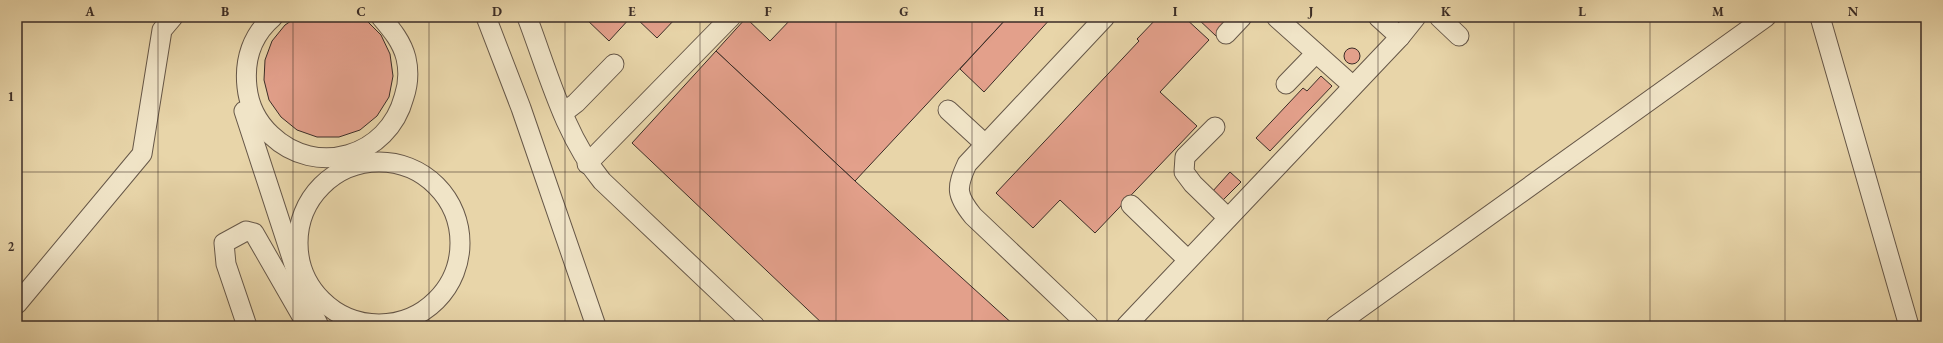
<svg xmlns="http://www.w3.org/2000/svg" width="1943" height="343" viewBox="0 0 1943 343" font-family="'EB Garamond',serif">
	<style>
		.building { fill: #e3a08b; stroke: #3b2d27 }
		.lines { fill: none; stroke-linecap: round; stroke-linejoin: round }
		.minor-casing { stroke: #665748; stroke-width: 21 }
		.minor { stroke: #f0e4c7; stroke-width: 19 }
		.grid { fill: none; stroke: #3b2d27; stroke-width: 1; stroke-opacity: 0.55 }
		.neatline { fill: none; stroke: #3b2d27; stroke-width: 1.5 }
		.grid-label { font-size: 13px; text-anchor: middle; font-weight: bold; fill: #3b2d27 }
	</style>
	<rect width="100%" height="100%" fill="#e8d5a9"/>
	<filter id="stains"><feTurbulence type="fractalNoise" baseFrequency=".005" numOctaves="4"/><feColorMatrix values="0 0 0 0 .2 0 0 0 0 .09 0 0 0 0 .02 0 0 0 .5 -.17"/></filter>
	<radialGradient id="worn" r=".72"><stop offset=".6" stop-color="#630" stop-opacity="0"/><stop offset="1" stop-color="#630" stop-opacity=".3"/></radialGradient>
	<!-- building -->
	<g class="building">
		<polygon points="297,17 360,17 365,19 381,35 390,54 393,76 389,97 377,116 360,130 339,137 317,137 297,130 281,117 269,100 264,80 265,60 272,41 285,25"/>
		<polygon points="584,17 631,17 609,41"/>
		<polygon points="635,17 677,17 657,38"/>
		<polygon points="793,17 1008,17 855,181 716,51 746,18 770,41"/>
		<polygon points="1008,17 1052,17 984,92 960,69"/>
		<polygon points="1158,17 1163,20 1165,17 1184,17 1209,40 1160,92 1197,126 1095,233 1060,200 1033,228 996,193 1139,41 1137,39"/>
		<polygon points="1196,17 1234,17 1216,36"/>
		<circle cx="1352" cy="56" r="8"/>
		<polygon points="716,51 855,181 1015,326 825,326 632,143"/>
		<polygon points="1321,76 1332,86 1270,151 1256,138 1303,88 1307,91"/>
		<polygon points="1230,172 1241,182 1222,201 1212,192"/>
	</g>
	<g class="lines">
		<!-- minor casing -->
		<g class="minor-casing">
			<g id="minor">
				<path d="M273 17C252 35 244 60 247 87 249 106 257 122 271 135 316 178 388 157 404 97 408 85 409 71 406 58 402 42 392 30 381 17"/>
				<polyline points="486,17 521,108 596,326"/>
				<path d="M527 17C548 72 564 135 602 181L755 326"/>
				<polyline points="1276,17 1353,86"/>
				<polyline points="1378,17 1400,37"/>
				<polyline points="1439,17 1459,36"/>
				<polyline points="1820,17 1909,326"/>
				<polyline points="1226,34 1242,17"/>
				<polyline points="1286,84 1316,53"/>
				<polyline points="948,110 985,144"/>
				<polyline points="244,111 305,298 319,326"/>
				<polyline points="563,113 576,103 614,64"/>
				<polyline points="1215,127 1185,157 1184,172 1193,184 1228,218"/>
				<circle cx="379" cy="243" r="81"/>
				<polyline points="587,164 731,17"/>
				<polyline points="1131,205 1188,260"/>
				<polyline points="17,304 142,154 162,30 173,17"/>
				<polyline points="247,326 226,264 224,243 246,231 254,233 304,320"/>
				<path d="M1089 326 973 216C956 195 956 188 967 164L1105 17"/>
				<polyline points="1126,326 1400,37 1416,17"/>
				<polyline points="1335,326 1766,17"/>
			</g>
		</g>
		<!-- minor -->
		<use href="#minor" class="minor"/>
	</g>
	<!-- grid -->
	<path class="grid" d="M158 17V326M293 17V326M429 17V326M565 17V326M700 17V326M836 17V326M972 17V326M1107 17V326M1243 17V326M1378 17V326M1514 17V326M1650 17V326M1785 17V326M17 172H1926"/>
	<!-- margin -->
	<rect width="1943" height="343" fill="none" stroke="#e8d5a9" stroke-width="44"/>
	<rect x="22" y="22" width="1899" height="299" class="neatline"/>
	<g class="grid-label">
		<text x="90" y="16">A</text>
		<text x="225" y="16">B</text>
		<text x="361" y="16">C</text>
		<text x="497" y="16">D</text>
		<text x="632" y="16">E</text>
		<text x="768" y="16">F</text>
		<text x="904" y="16">G</text>
		<text x="1039" y="16">H</text>
		<text x="1175" y="16">I</text>
		<text x="1311" y="16">J</text>
		<text x="1446" y="16">K</text>
		<text x="1582" y="16">L</text>
		<text x="1718" y="16">M</text>
		<text x="1853" y="16">N</text>
		<text x="11" y="101">1</text>
		<text x="11" y="251">2</text>
	</g>
	<rect width="100%" height="100%" filter="url(#stains)"/>
	<rect width="100%" height="100%" fill="url(#worn)"/>
</svg>
